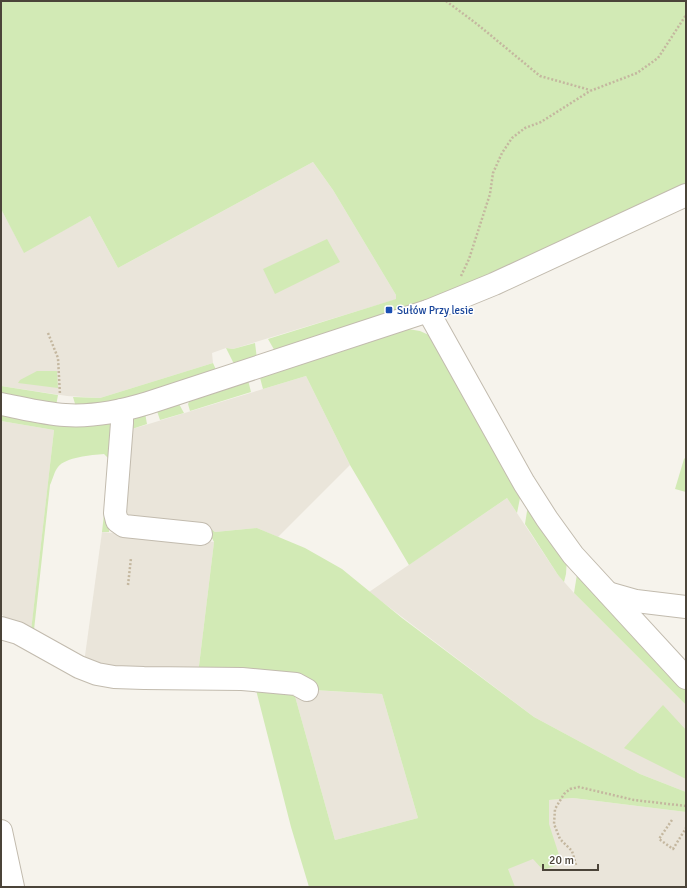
<svg xmlns="http://www.w3.org/2000/svg" width="687" height="888" viewBox="0 0 687 888" font-family="Signika,sans-serif">
	<style>
		.residential { fill: #eae5da }
		.green { fill: #d2eab5 }
		.lines { fill: none; stroke-linecap: round; stroke-linejoin: round }
		.minor-casing { stroke: #c2bbae; stroke-width: 24 }
		.path { stroke: #c4b79f; stroke-width: 2.5; stroke-dasharray: 2 2; stroke-linecap: butt }
		.minor { stroke: #fff; stroke-width: 22 }
		.transit-dot { fill: #1a4fb4; stroke: #fff; stroke-width: 1.5 }
		.labels { text-anchor: middle; stroke-width: 3; stroke-linejoin: round; paint-order: stroke }
		.transit-label { font-size: 11px; fill: #164399; stroke: #fff; text-anchor: start }
	</style>
	<rect width="100%" height="100%" fill="#f6f3ec"/>
	<!-- residential -->
	<g class="residential">
		<polygon points="313,162 333,190 396,295 397,299 233,349 226,348 212,353 213,363 100,398 67,396 1,386 1,209 24,252 90,216 118,268"/>
		<polygon points="306,376 350,465 278,537 257,528 215,532 202,522 198,525 128,521 122,509 129,430"/>
		<polygon points="1,421 54,430 31,632 5,622 3,615 1,615"/>
		<polygon points="507,498 558,575 574,593 686,705 686,792 640,774 534,717 369,592"/>
		<polygon points="102,532 214,542 198,674 137,672 84,663"/>
		<polygon points="293,689 382,694 418,818 335,840"/>
		<polygon points="573,798 686,812 686,887 506,887 496,800 549,800"/>
	</g>
	<!-- green -->
	<g class="green">
		<polygon points="1,1 686,1 686,187 531,259 442,295 276,353 268,339 396,299 396,295 333,190 313,162 118,268 90,216 24,253 1,209"/>
		<polygon points="327,239 340,262 275,294 263,269"/>
		<polygon points="408,329 420,331 431,336 521,493 517,513 507,498 409,565 350,465 306,376 263,389 259,374"/>
		<polygon points="255,343 257,359 235,366 226,348 233,349"/>
		<polygon points="213,363 217,372 145,396 76,407 73,397 100,398"/>
		<polygon points="37,371 57,371 58,388 18,383 20,380"/>
		<polygon points="248,380 251,392 190,411 188,404 190,400"/>
		<polygon points="1,386 58,395 56,406 1,397"/>
		<polygon points="179,404 184,413 160,420 156,408"/>
		<path d="M1 412C26 418 52 423 78 423 89 423 101 421 112 421L117 426 118 431 109 532H102L109 469 108 458 104 454C91 455 66 457 58 467 54 472 53 479 50 485L34 630 35 634 77 659 81 660 84 658V663L104 670 122 673 137 672 198 674 214 542 207 528 142 524 125 522 122 517 118 510 127 422 130 416 145 413 147 424 129 430 122 509 128 521 197 525 202 522 215 532 257 528 305 548 342 569 402 618 534 717 640 774 686 792V812L573 798 549 800V824L559 855 555 866 543 870 533 859 508 869 515 887H309L291 827 255 686 109 682 88 676 66 666 88 674 109 680 181 683H245L293 689 335 840 418 818 382 694 313 690 290 678 268 675 117 674 102 672 87 667 31 636 4 625 3 615 5 622 31 631 54 430 1 421Z"/>
		<polygon points="686,457 686,492 675,489 684,459"/>
		<polygon points="528,505 567,559 566,574 564,582 558,575 525,524"/>
		<polygon points="578,568 686,686 686,705 574,593"/>
		<polygon points="663,705 686,730 686,779 624,748"/>
	</g>
	<g class="lines">
		<!-- minor casing -->
		<g class="minor-casing">
			<g id="minor">
				<polyline points="428,311 524,483 547,519 573,555 686,678"/>
				<path d="M1 404C22 408 44 414 65 415 93 417 122 411 148 403L428 311 494 284 686 195"/>
				<polyline points="122,410 122,423 115,513 117,521 124,526 201,534"/>
				<polyline points="608,593 636,601 686,607"/>
				<polyline points="1,628 18,633 79,667 97,674 114,677 144,678 242,679 296,684 307,690"/>
				<polyline points="1,831 13,887"/>
			</g>
		</g>
		<!-- path -->
		<g class="path">
			<polyline points="446,1 477,24 540,76 590,90"/>
			<polyline points="461,276 469,259 490,194 493,173 502,153 512,138 525,128 541,122 590,91 637,73 658,58 686,15"/>
			<polyline points="48,333 58,358 60,395"/>
			<polyline points="128,585 131,558"/>
			<polyline points="672,820 659,839 673,849 686,828"/>
			<polyline points="576,865 572,851 560,839 554,824 555,809 564,794 570,789 579,787 634,800 686,806"/>
		</g>
		<!-- minor -->
		<use href="#minor" class="minor"/>
	</g>
	<!-- markers -->
	<rect class="transit-dot" x="385" y="306" width="8" height="8" rx="2"/>
	<g class="labels">
		<!-- transit labels -->
		<g class="transit-label">
			<text x="397" y="314">Sułów Przy lesie</text>
		</g>
	</g>
	<!-- border -->
	<rect width="687" height="888" fill="none" stroke="#4b4439" stroke-width="4"/>
	<!-- scale -->
	<path d="M543 864v6h55v-6" fill="none" stroke="#4b4439" stroke-width="2"/>
	<text x="549" y="864" font-size="12" fill="#4b4439" stroke="#ffffff" stroke-width="3" paint-order="stroke">20 m</text>
</svg>
